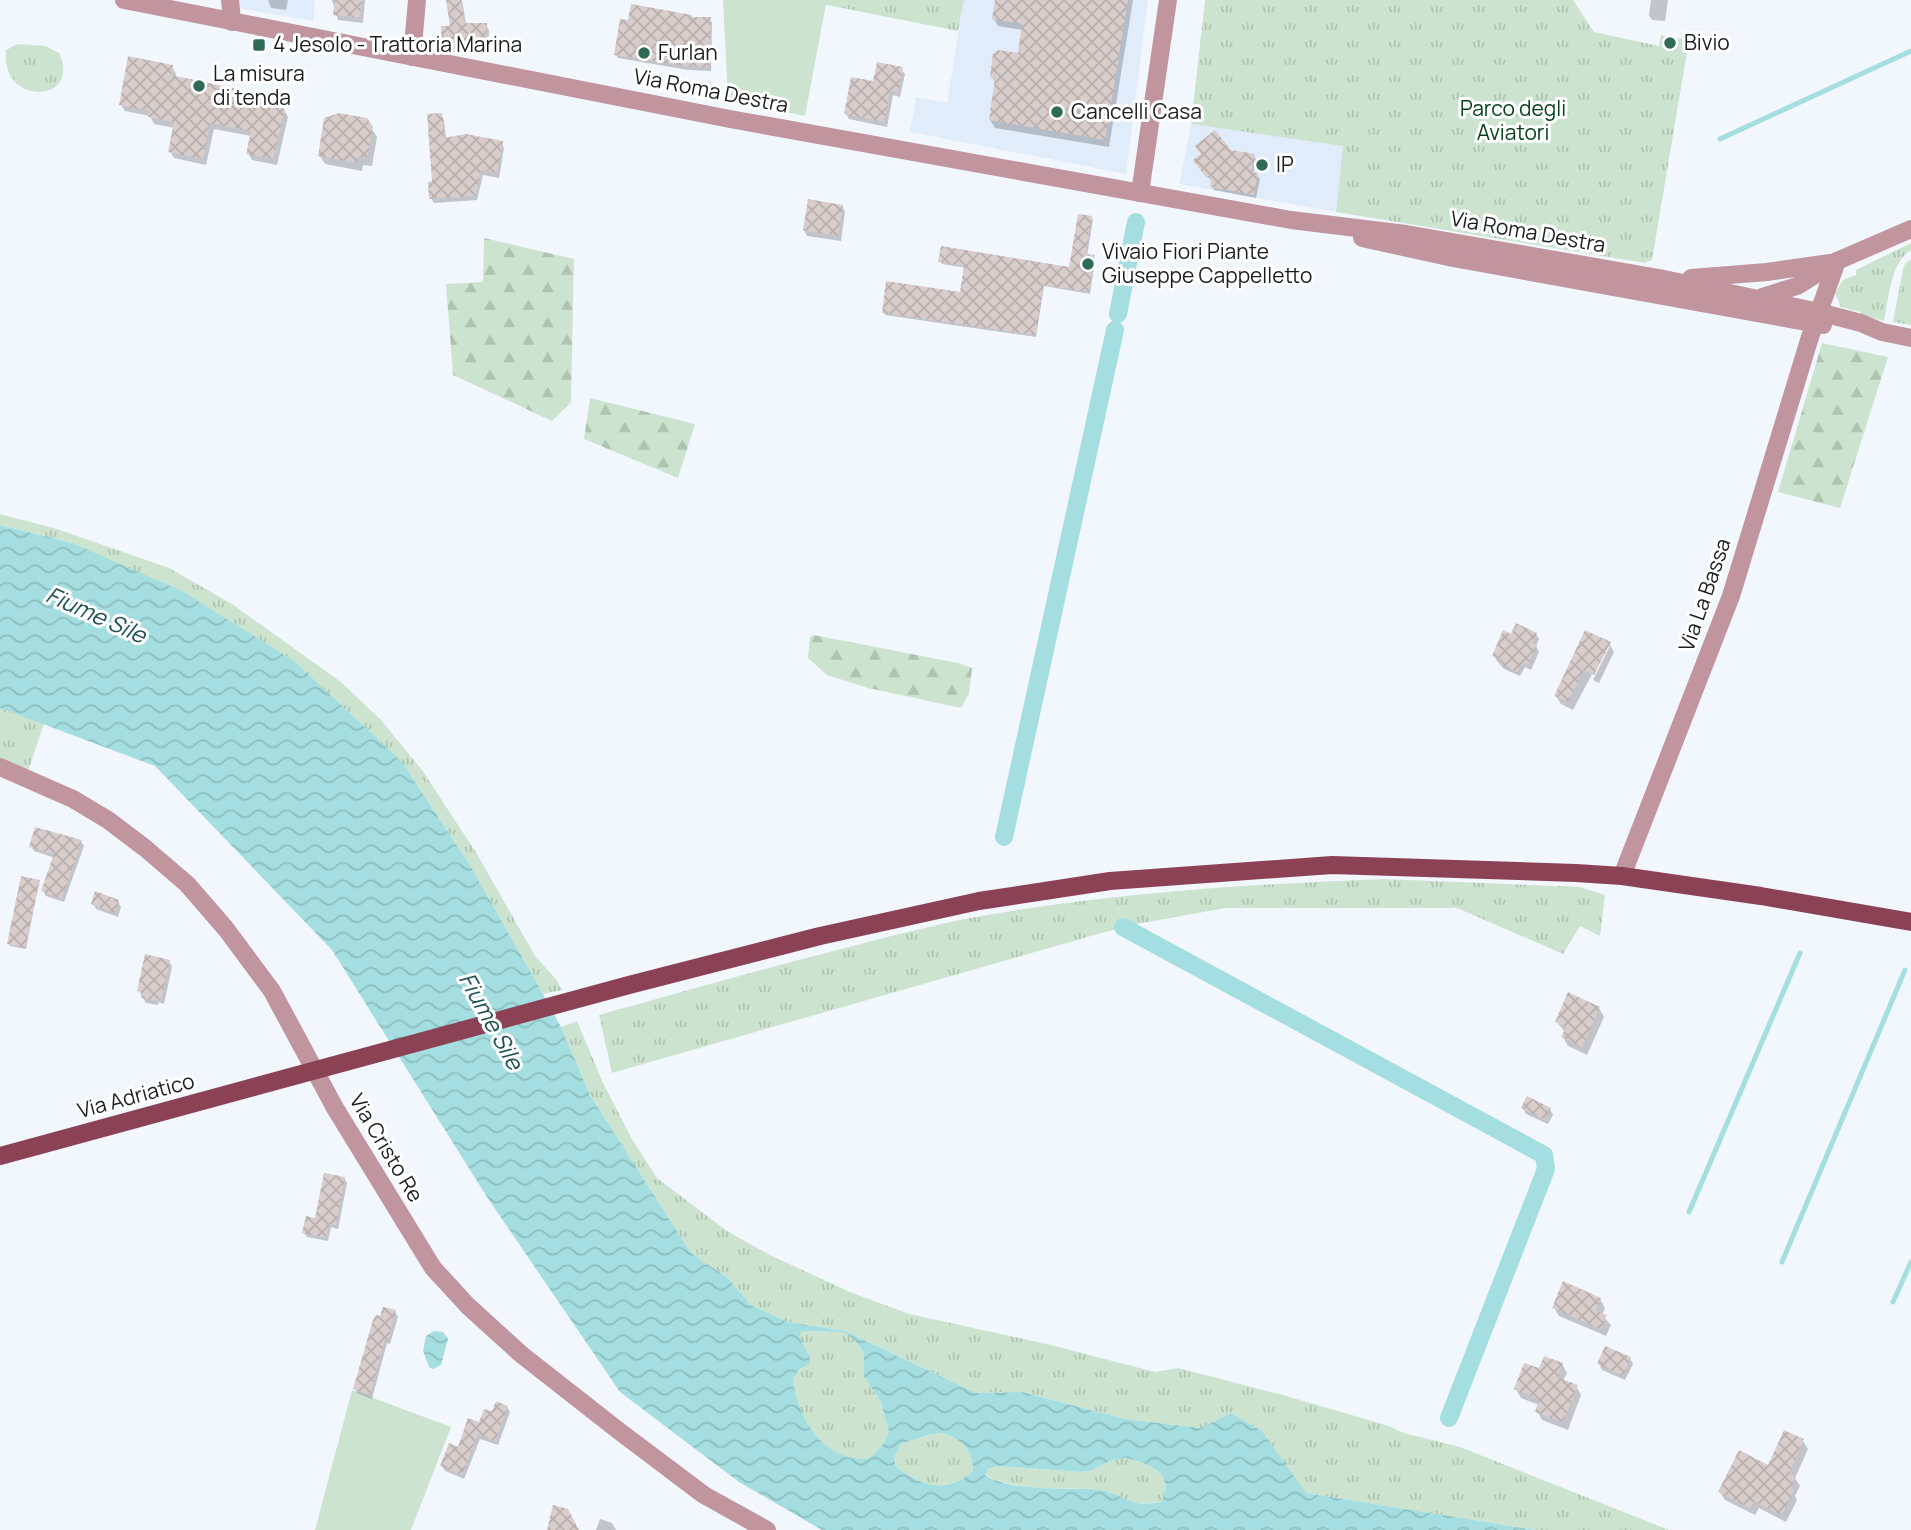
<svg xmlns="http://www.w3.org/2000/svg" width="1911" height="1530" viewBox="0 0 1911 1530" font-family="Manrope,sans-serif">
	<style>
		.built { fill: #e1ecfa }
		.grass { fill: url(#grass-tufts) }
		.forest { fill: url(#forest-firs) }
		.garden { fill: #cce4cf }
		.water { fill: url(#water-waves); fill-rule: evenodd }
		.shadow { fill: #0003 }
		.lines { fill: none; stroke-linecap: round; stroke-linejoin: round }
		.stream { stroke: #a4dee0; stroke-width: 5 }
		.canal { stroke: #a4dee0; stroke-width: 18 }
		.building { fill: url(#building-cross-hatch) }
		.minor { stroke: #c1959e; stroke-width: 18 }
		.major { stroke: #8c4255; stroke-width: 18 }
		.poi-dot { fill: #2e6a55; stroke: #fff; stroke-width: 2.5 }
		.labels { text-anchor: middle; stroke-width: 6; stroke-linejoin: round; paint-order: stroke }
		.poi-label { font-size: 21px; fill: #1b1e20; stroke: #fff; text-anchor: start }
		.street-label { font-size: 21px; fill: #1b1e20; stroke: #fff }
		.park-label { font-size: 21px; fill: #05431b; stroke: #fff }
		.water-label { font-size: 23px; font-style: italic; fill: #205355; stroke: #fff }
	</style>
	<defs>
		<pattern id="grass-tufts" width="24" height="20" patternUnits="userSpaceOnUse" patternTransform="scale(1.75)"><rect width="24" height="20" fill="#cce4cf"/><path d="M3 7l-1-3M5 7V3M7 7l1-3M15 17l-1-3M17 17v-4M19 17l1-3" fill="none" stroke="#afc3b1"/></pattern>
		<pattern id="forest-firs" width="22" height="20" patternUnits="userSpaceOnUse" patternTransform="scale(1.75)"><rect width="22" height="20" fill="#cce4cf"/><path d="M5 1l3.5 6h-7zM16 11l3.5 6h-7z" fill="#afc3b1"/></pattern>
		<pattern id="water-waves" width="16" height="10" patternUnits="userSpaceOnUse" patternTransform="scale(1.75)"><rect width="16" height="10" fill="#a4dee0"/><path d="M0 5q4-4 8 0t8 0" fill="none" stroke="#8dbec0"/></pattern>
		<pattern id="building-cross-hatch" width="8" height="8" patternUnits="userSpaceOnUse" patternTransform="scale(1.75)"><rect width="8" height="8" fill="#d8cdca"/><path d="M0 0l8 8M0 8l8-8" fill="none" stroke="#b9b0ad"/></pattern>
	</defs>
	<rect width="100%" height="100%" fill="#f2f7fe"/>
	<!-- built -->
	<g class="built">
		<polygon points="238,0 315,0 313,21 238,8"/>
		<polygon points="964,0 1148,0 1126,174 910,132 916,97 947,103"/>
		<polygon points="1191,124 1344,146 1336,212 1179,184"/>
	</g>
	<!-- grass -->
	<g class="grass">
		<polygon points="802,0 964,0 958,31"/>
		<polygon points="1205,0 1573,0 1594,32 1659,46 1661,35 1689,40 1652,260 1645,263 1336,212 1343,146 1191,124"/>
		<path d="M18 44 45 46 59 53C83 103 0 108 6 50Z"/>
		<path d="M1911 243V250C1890 263 1889 299 1884 321L1861 315 1860 312 1841 307 1835 293 1843 280 1856 275V270Z"/>
		<polygon points="1911,259 1911,325 1893,322 1903,269 1905,264"/>
		<polygon points="0,514 57,529 169,568 232,604 341,682 381,720 422,770 477,854 535,956 556,979 562,990 543,994 471,867 402,762 72,543 0,525"/>
		<polygon points="0,708 44,724 26,777 0,767"/>
		<path d="M1383 879 1580 887 1605 895 1600 936 1580 926 1563 954 1457 908H1226L1137 924 1098 934 612 1073 599 1015C682 992 765 968 849 947 898 934 948 921 999 913 1126 892 1254 884 1383 879Z"/>
		<polygon points="577,1021 603,1083 632,1139 657,1178 727,1231 770,1255 850,1292 909,1314 1047,1344 1155,1372 1178,1368 1283,1395 1386,1425 1404,1433 1460,1447 1669,1530 1536,1530 1305,1493 1262,1431 1231,1413 1201,1428 1125,1419 1022,1392 976,1393 845,1331 788,1322 751,1305 728,1278 691,1253 590,1095 561,1027"/>
		<path d="M802 1331 844 1332 855 1340 864 1353V1377L881 1402 889 1432 882 1446 868 1459C821 1461 798 1420 793 1379L810 1357 798 1337Z"/>
		<path d="M940 1433C959 1436 974 1451 973 1471 944 1494 924 1487 896 1467L894 1458 901 1444 929 1435Z"/>
		<path d="M1124 1458C1147 1463 1177 1473 1161 1502 1153 1502 1142 1505 1134 1502 1121 1498 1107 1489 1092 1489 1062 1488 1012 1492 985 1474L988 1469 998 1466 1079 1472 1090 1471 1110 1461Z"/>
	</g>
	<!-- forest -->
	<g class="forest">
		<polygon points="484,238 574,259 571,402 552,421 453,375 446,284 483,282"/>
		<polygon points="1822,343 1888,357 1840,508 1778,492"/>
		<polygon points="590,398 695,424 678,478 584,439"/>
		<polygon points="814,635 958,663 972,668 969,694 961,708 868,688 827,675 808,658 810,637"/>
	</g>
	<!-- garden -->
	<g class="garden">
		<polygon points="723,0 802,0 826,4 805,116 728,101"/>
		<polygon points="352,1390 451,1427 411,1530 315,1530"/>
	</g>
	<!-- water -->
	<g class="water">
		<path d="M0 525 72 543 182 591 294 661 402 762 471 867 543 994 561 1027 590 1095 691 1253 728 1278 751 1305 788 1322 845 1331 976 1393 1022 1392 1125 1419 1201 1428 1231 1413 1262 1431 1306 1493 1536 1530H822L739 1482 620 1392 487 1197 332 950 155 766 0 708ZM802 1331 844 1332 855 1340 864 1353V1377L881 1402 889 1432 882 1446 868 1459C822 1461 798 1419 793 1379L800 1369 810 1364V1357L799 1337ZM940 1433C959 1436 974 1451 973 1471 945 1494 924 1487 896 1467L894 1458 901 1444 928 1435ZM1125 1458C1147 1463 1177 1473 1161 1502 1153 1503 1142 1505 1134 1502 1121 1498 1107 1489 1092 1489 1062 1488 1012 1492 985 1475L988 1469 998 1466 1079 1472 1090 1471 1110 1461Z"/>
		<polygon points="434,1331 443,1332 448,1339 441,1365 433,1369 429,1367 423,1351 426,1336"/>
	</g>
	<!-- shadow -->
	<g class="shadow">
		<polygon points="268,0 288,0 286,10 271,8"/>
		<polygon points="332,0 365,0 363,23 338,20"/>
		<polygon points="448,0 462,0 466,24 486,25 489,30 488,53 446,52 442,47 452,28"/>
		<polygon points="997,0 1133,0 1109,147 995,128 990,120 996,84 992,77 1019,55 1023,30 998,26 994,19"/>
		<polygon points="1651,0 1668,0 1665,21 1652,20 1649,15"/>
		<polygon points="692,18 710,19 712,23 711,71 688,70 618,58 616,54"/>
		<polygon points="172,67 176,74 175,78 236,90 238,94 274,102 278,109 284,110 288,117 277,165 252,160 248,153 251,136 214,129 206,165 174,158 170,151 175,128 154,124 150,116 125,111 121,105"/>
		<polygon points="901,69 905,74 900,97 893,95 887,127 849,119 846,114 874,83"/>
		<polygon points="441,115 444,120 446,139 502,142 504,148 499,178 483,175 477,200 434,203 431,198"/>
		<polygon points="366,120 377,137 372,166 363,165 362,171 325,164 320,156"/>
		<polygon points="1230,151 1254,156 1256,160 1253,174 1257,175 1260,179 1256,198 1214,190 1212,181 1197,164"/>
		<polygon points="842,206 845,212 841,241 807,236 804,230"/>
		<polygon points="1091,218 1093,220 1087,256 1095,260 1090,294 1044,286 1036,337 885,315 884,312 962,294 966,268 942,264 940,261 1071,269"/>
		<polygon points="1536,634 1539,639 1536,646 1539,652 1531,670 1525,667 1520,676 1504,669 1497,661 1494,656 1512,636"/>
		<polygon points="1609,643 1614,652 1599,683 1593,680 1610,646 1607,646 1573,710 1561,704 1556,696"/>
		<polygon points="81,842 84,846 64,902 46,896 43,891 55,858 34,851 31,846"/>
		<polygon points="39,881 26,949 10,946 8,943"/>
		<polygon points="118,901 121,907 118,917 96,909 93,903"/>
		<polygon points="169,961 172,967 164,1004 159,1002 158,1005 146,1003 139,991"/>
		<polygon points="1599,1008 1604,1017 1587,1055 1568,1046 1563,1037 1565,1032 1557,1022"/>
		<polygon points="1523,1108 1550,1109 1553,1115 1548,1124 1526,1114"/>
		<polygon points="344,1178 347,1183 338,1229 331,1227 328,1241 307,1237 304,1233 316,1220"/>
		<polygon points="1600,1299 1605,1308 1602,1315 1611,1325 1606,1336 1559,1316 1554,1308"/>
		<polygon points="395,1312 398,1317 390,1344 387,1343 372,1399 357,1393 355,1388 382,1318"/>
		<polygon points="1630,1358 1633,1364 1625,1380 1602,1370 1599,1364"/>
		<polygon points="1562,1364 1567,1373 1563,1381 1576,1386 1581,1395 1568,1430 1542,1420 1537,1411 1539,1405 1521,1398 1516,1389 1540,1371"/>
		<polygon points="507,1407 510,1412 498,1445 480,1439 464,1479 445,1471 442,1466 480,1424 493,1414"/>
		<polygon points="1803,1441 1808,1449 1795,1478 1800,1486 1795,1496 1797,1500 1786,1522 1759,1508 1755,1515 1725,1500 1720,1492 1768,1467"/>
		<polygon points="600,1519 612,1523 616,1530 596,1530"/>
	</g>
	<g class="lines">
		<!-- stream -->
		<g class="stream">
			<polyline points="1720,139 1911,51"/>
			<polyline points="1689,1212 1800,953"/>
			<polyline points="1782,1262 1905,970"/>
			<polyline points="1893,1302 1911,1262"/>
		</g>
		<!-- canal -->
		<g class="canal">
			<polyline points="1118,314 1136,222"/>
			<polyline points="1004,837 1115,330"/>
			<polyline points="1123,927 1544,1155 1546,1169 1449,1418"/>
		</g>
	</g>
	<!-- building -->
	<g class="building">
		<polygon points="335,0 362,0 360,18 333,15"/>
		<polygon points="446,0 461,0 464,23 487,23 486,48 441,47 441,26 450,26"/>
		<polygon points="995,0 1128,0 1105,140 989,120 995,78 990,77 993,54 998,50 1018,53 1022,24 992,19"/>
		<polygon points="631,4 692,15 692,17 711,17 709,67 685,66 614,55 620,19 628,20"/>
		<polygon points="128,56 173,65 171,75 237,89 237,92 275,100 273,106 285,109 273,159 246,154 251,131 210,123 203,159 168,152 174,122 148,117 150,111 119,105"/>
		<polygon points="877,62 903,67 898,92 890,90 884,122 844,114 851,77 873,81"/>
		<polygon points="339,113 367,118 373,127 367,158 358,157 357,163 318,156 324,118"/>
		<polygon points="442,113 444,138 466,134 503,141 497,173 481,170 475,196 429,199 428,182 432,181 427,114"/>
		<polygon points="1215,130 1231,150 1255,154 1251,172 1258,173 1254,195 1210,187 1211,178 1206,177 1193,160 1201,154 1195,146"/>
		<polygon points="808,199 843,205 838,236 803,230"/>
		<polygon points="1078,214 1092,216 1086,254 1095,255 1089,292 1043,285 1036,335 882,313 886,281 960,292 964,266 938,262 941,246 1069,267"/>
		<polygon points="1516,623 1537,633 1532,643 1537,645 1528,665 1522,662 1517,672 1499,664 1501,660 1492,656 1503,630 1511,634"/>
		<polygon points="1585,630 1611,642 1594,675 1583,670 1568,702 1554,696"/>
		<polygon points="35,827 82,840 62,899 41,891 54,854 29,847"/>
		<polygon points="21,876 40,880 25,948 7,944"/>
		<polygon points="95,891 119,900 115,913 91,904"/>
		<polygon points="145,954 170,960 161,999 157,998 156,1001 141,998 143,992 137,991"/>
		<polygon points="1568,992 1600,1007 1582,1047 1561,1037 1566,1027 1555,1022"/>
		<polygon points="1527,1096 1551,1108 1545,1120 1521,1108"/>
		<polygon points="324,1173 345,1177 336,1225 329,1224 326,1238 302,1233 306,1216 315,1218"/>
		<polygon points="1563,1281 1601,1298 1596,1311 1607,1315 1601,1329 1552,1308"/>
		<polygon points="383,1307 396,1310 388,1340 385,1339 370,1395 353,1389 373,1320 376,1315 380,1316"/>
		<polygon points="1605,1346 1631,1357 1623,1376 1597,1364"/>
		<polygon points="1544,1356 1563,1363 1557,1377 1578,1385 1563,1422 1535,1412 1539,1399 1514,1389 1524,1363 1539,1368"/>
		<polygon points="496,1401 508,1406 495,1441 478,1434 462,1475 440,1466 449,1443 458,1447 468,1418 479,1422 484,1409 492,1411"/>
		<polygon points="1784,1430 1804,1439 1789,1473 1796,1477 1791,1489 1794,1490 1782,1515 1754,1501 1750,1508 1718,1492 1739,1450 1768,1465"/>
		<polygon points="553,1505 568,1509 579,1530 547,1530"/>
	</g>
	<g class="lines">
		<!-- minor -->
		<g class="minor">
			<polyline points="124,0 730,119 1291,220 1406,234 1659,278 1819,312 1861,323 1882,332 1911,338"/>
			<polyline points="230,0 232,22"/>
			<polyline points="412,57 417,0"/>
			<polyline points="1140,193 1168,0"/>
			<polyline points="1362,238 1453,258 1823,325"/>
			<polyline points="1691,278 1767,272 1830,263"/>
			<polyline points="1762,297 1797,286 1837,261 1911,229"/>
			<polyline points="0,767 73,799 108,820 145,848 187,884 226,929 272,991 335,1108 433,1268 468,1306 522,1355 619,1431 704,1495 767,1530"/>
			<polyline points="1622,876 1731,596 1810,337 1837,261"/>
		</g>
		<!-- major -->
		<polyline class="major" points="0,1156 629,985 820,936 979,901 1110,881 1332,865 1576,873 1622,876 1761,896 1911,922"/>
	</g>
	<!-- markers -->
	<g class="poi-dot">
		<circle cx="1670" cy="43" r="7"/>
		<rect x="252" y="38" width="14" height="14" rx="3.5"/>
		<circle cx="644" cy="53" r="7"/>
		<circle cx="199" cy="86" r="7"/>
		<circle cx="1057" cy="112" r="7"/>
		<circle cx="1262" cy="165" r="7"/>
		<circle cx="1088" cy="264" r="7"/>
	</g>
	<g class="labels">
		<!-- poi labels -->
		<g class="poi-label">
			<text x="1684" y="50">Bivio</text>
			<text x="273" y="52">4 Jesolo - Trattoria Marina</text>
			<text x="658" y="60">Furlan</text>
			<text x="213" y="81">La misura<tspan x="213" dy="24">di tenda</tspan></text>
			<text x="1071" y="119">Cancelli Casa</text>
			<text x="1276" y="172">IP</text>
			<text x="1102" y="259">Vivaio Fiori Piante<tspan x="1102" dy="24">Giuseppe Cappelletto</tspan></text>
		</g>
		<!-- street labels -->
		<g class="street-label">
			<text transform="translate(711 91) rotate(11)" y="7">Via Roma Destra</text>
			<text transform="translate(1528 232) rotate(10)" y="7">Via Roma Destra</text>
			<text transform="translate(1705 595) rotate(-71)" y="7">Via La Bassa</text>
			<text transform="translate(136 1096) rotate(-15)" y="7">Via Adriatico</text>
			<text transform="translate(386 1148) rotate(59)" y="7">Via Cristo Re</text>
		</g>
		<!-- park labels -->
		<g class="park-label">
			<text x="1513" y="116">Parco degli<tspan x="1513" dy="24">Aviatori</tspan></text>
		</g>
		<!-- water labels -->
		<g class="water-label">
			<text transform="translate(96 615) rotate(24)" y="8">Fiume Sile</text>
			<text transform="translate(491 1021) rotate(61)" y="8">Fiume Sile</text>
		</g>
	</g>
</svg>
